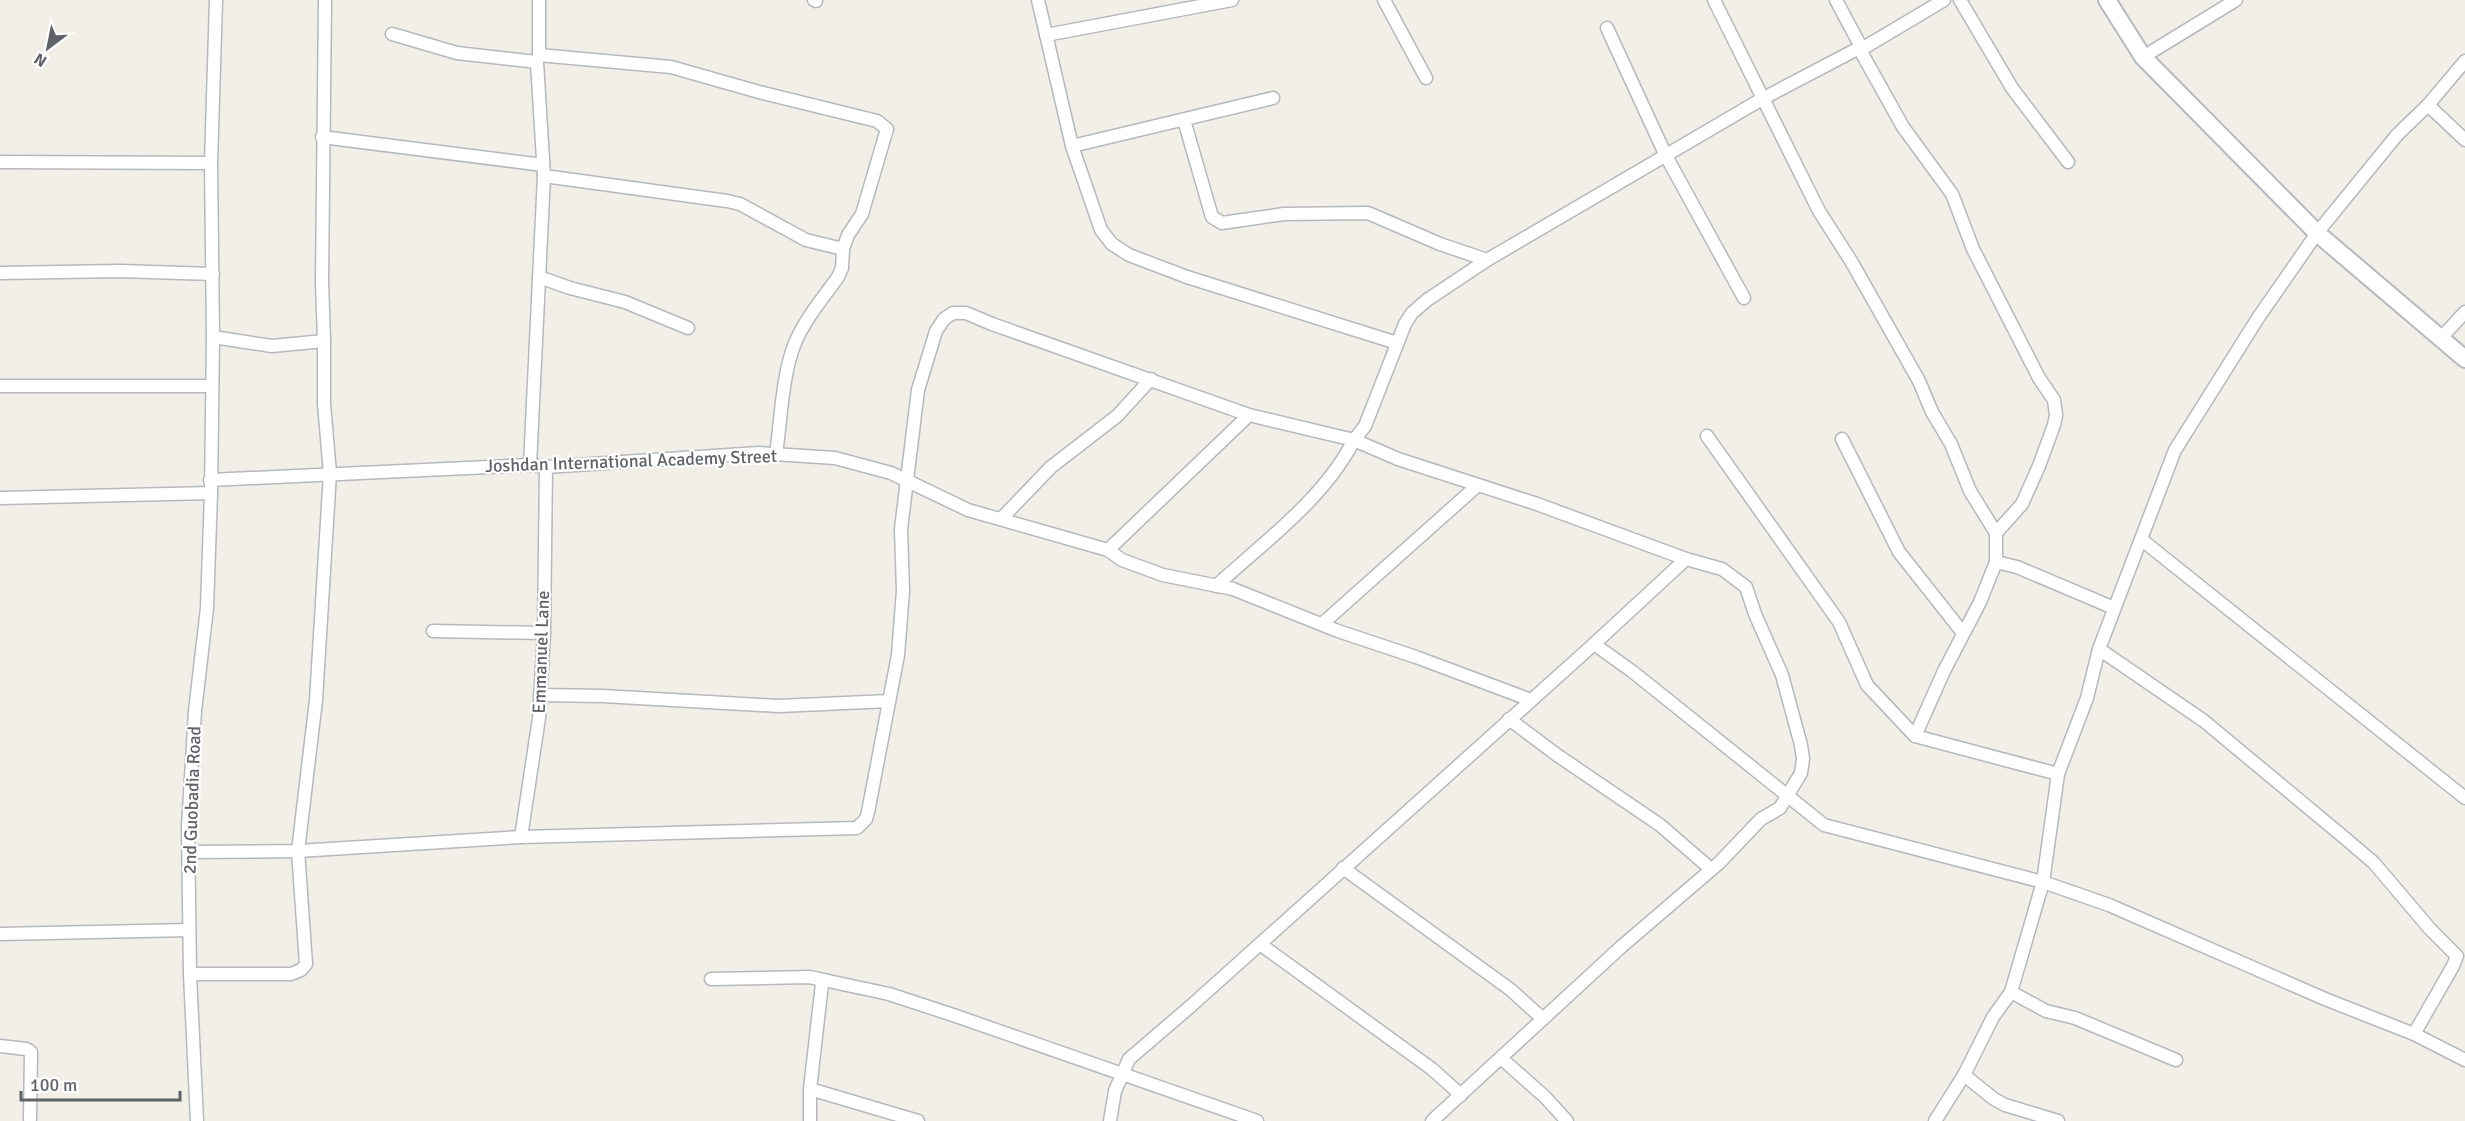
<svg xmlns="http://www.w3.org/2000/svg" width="2465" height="1121" viewBox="0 0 2465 1121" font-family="Signika,sans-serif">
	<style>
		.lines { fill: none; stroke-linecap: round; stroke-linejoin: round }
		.street-casing { stroke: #b5b8bc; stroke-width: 15 }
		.secondary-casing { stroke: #b6babf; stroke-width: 20 }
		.street { stroke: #fff; stroke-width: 12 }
		.secondary { stroke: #fff; stroke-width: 16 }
		.labels { text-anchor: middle; stroke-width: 4.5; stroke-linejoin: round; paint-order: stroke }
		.street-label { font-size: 18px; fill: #5f6368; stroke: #fff }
	</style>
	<rect width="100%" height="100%" fill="#f1efe8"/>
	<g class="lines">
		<!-- street casing -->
		<g class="street-casing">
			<g id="street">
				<polyline points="814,0 816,1"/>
				<polyline points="1038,0 1072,146 1101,230 1112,244 1129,255 1187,277 1397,343"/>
				<polyline points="1384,0 1426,78"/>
				<polyline points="1714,0 1819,211 1851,261 1919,381 1932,412 1951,444 1970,491 1996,533"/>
				<polyline points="1836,0 1861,47"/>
				<polyline points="1944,0 1860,50 1861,47 1762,99 1487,260 1427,300 1412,313 1405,324 1365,426 1354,440 1398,459 1537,504 1686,559 1594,644 1633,672 1824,825 2043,882 2109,905 2325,999 2414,1034 2465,1060"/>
				<polyline points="1960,0 2012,88 2068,162"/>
				<polyline points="1607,28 1666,156 1744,298"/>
				<polyline points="392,34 457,53 537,62"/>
				<polyline points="1046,35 1232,0"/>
				<polyline points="1860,50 1903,127 1952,194 1973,249 2039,378 2054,400 2056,415 2054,425 2039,466 2022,504 1996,533 1996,562 1980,602 1944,671 1915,736"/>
				<polyline points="539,55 671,67 759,92 877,121 887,129 862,214 848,235 843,249 806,240 740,204 727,201 544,176"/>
				<polyline points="2143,57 2236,0"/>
				<polyline points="2428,105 2465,140"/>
				<polyline points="1184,120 1212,217 1222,223 1284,214 1368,213 1440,244 1487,260"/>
				<polyline points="322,137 543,165"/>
				<polyline points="1072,146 1273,98"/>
				<polyline points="0,162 211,163"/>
				<polyline points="0,273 120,271 213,274"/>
				<polyline points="539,277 570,288 625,302 688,328"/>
				<polyline points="213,337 272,346 324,341"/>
				<polyline points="2442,337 2465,312"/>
				<polyline points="0,386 212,386"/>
				<polyline points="1707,436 1839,622 1867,685 1915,736 2058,774"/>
				<polyline points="1842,439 1899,552 1963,633"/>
				<path d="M776 454C781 420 782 375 795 343 805 319 823 298 838 277L842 268 843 249"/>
				<polyline points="530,465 544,176 537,62 539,55 539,0"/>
				<polyline points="210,480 530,465 546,467 759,453 835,458 891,473 968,510 1108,550 1122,560 1163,575 1233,589 1338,631 1416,657 1531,700"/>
				<polyline points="0,498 211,493"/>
				<polyline points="1001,519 1051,467 1117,416 1151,379"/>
				<polyline points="2142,540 2465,798"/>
				<polyline points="1108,550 1249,415"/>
				<polyline points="1996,562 2017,567 2114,608"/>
				<polyline points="1322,624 1478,485"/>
				<polyline points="433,631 544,633"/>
				<polyline points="2099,649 2204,721 2346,839 2374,863 2430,929 2457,956 2453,966 2414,1034"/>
				<polyline points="540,695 603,696 779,706 889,701"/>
				<polyline points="1509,719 1557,755 1660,825 1711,869"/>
				<polyline points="521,837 539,718 544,633 546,467"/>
				<path d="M189 852 298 851 521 837 857 828 866 819 868 812 898 655 903 591 901 529 918 390 936 331 944 319 953 313H966L992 324 1249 415 1354 440C1324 499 1264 542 1216 586"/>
				<polyline points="1343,868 1511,990 1543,1019"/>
				<polyline points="0,934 189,930"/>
				<polyline points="1260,944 1432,1069 1461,1095"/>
				<polyline points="190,974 291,974 301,970 306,964 298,851 316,700 330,473 324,404 324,341 322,282 325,0"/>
				<polyline points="711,979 809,977 819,979 822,984 810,1089 810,1121"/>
				<polyline points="819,979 889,994 953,1015 1257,1121"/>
				<polyline points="2011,992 2046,1011 2075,1018 2176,1060"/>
				<polyline points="0,1046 26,1049 31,1052 30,1119"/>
				<polyline points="1501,1058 1545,1097 1567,1121"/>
				<polyline points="1964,1075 1994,1099 2005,1105 2058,1121"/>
				<polyline points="810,1089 918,1121"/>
				<polyline points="197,1121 190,974 188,827 195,711 207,608 211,493 213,337 211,163 216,0"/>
				<polyline points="1110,1121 1115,1091 1129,1059 1192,1005 1594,644"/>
				<polyline points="1432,1121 1621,947 1719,863 1761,819 1780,808 1801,773 1803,759 1801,745 1782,675 1755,614 1746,587 1722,569 1686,559"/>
				<polyline points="1935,1121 1964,1075 1993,1017 2011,992 2043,882 2058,774 2087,698 2099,649 2175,450 2258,318 2317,233 2397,135 2428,105 2465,61"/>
			</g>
		</g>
		<!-- secondary casing -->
		<g class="secondary-casing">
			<polyline id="secondary" points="2107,0 2143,57 2317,233 2465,359"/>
		</g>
		<!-- street -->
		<use href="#street" class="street"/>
		<!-- secondary -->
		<use href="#secondary" class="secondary"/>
	</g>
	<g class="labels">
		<!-- street labels -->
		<g class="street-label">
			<text transform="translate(631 461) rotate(-2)" y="6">Joshdan International Academy Street</text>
			<text transform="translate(541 652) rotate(-88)" y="6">Emmanuel Lane</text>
			<text transform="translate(192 800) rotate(-88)" y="6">2nd Guobadia Road</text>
		</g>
	</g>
	<!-- north arrow -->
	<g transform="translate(48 48) rotate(212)" stroke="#ffffff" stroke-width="4.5" paint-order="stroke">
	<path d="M0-4.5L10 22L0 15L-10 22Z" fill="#5f6368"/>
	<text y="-9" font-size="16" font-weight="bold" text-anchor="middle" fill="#5f6368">N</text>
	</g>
	<!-- scale -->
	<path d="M21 1091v9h159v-9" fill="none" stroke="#5f6368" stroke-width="3"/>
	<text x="30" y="1091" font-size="18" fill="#5f6368" stroke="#ffffff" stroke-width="4.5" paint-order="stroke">100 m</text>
</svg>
